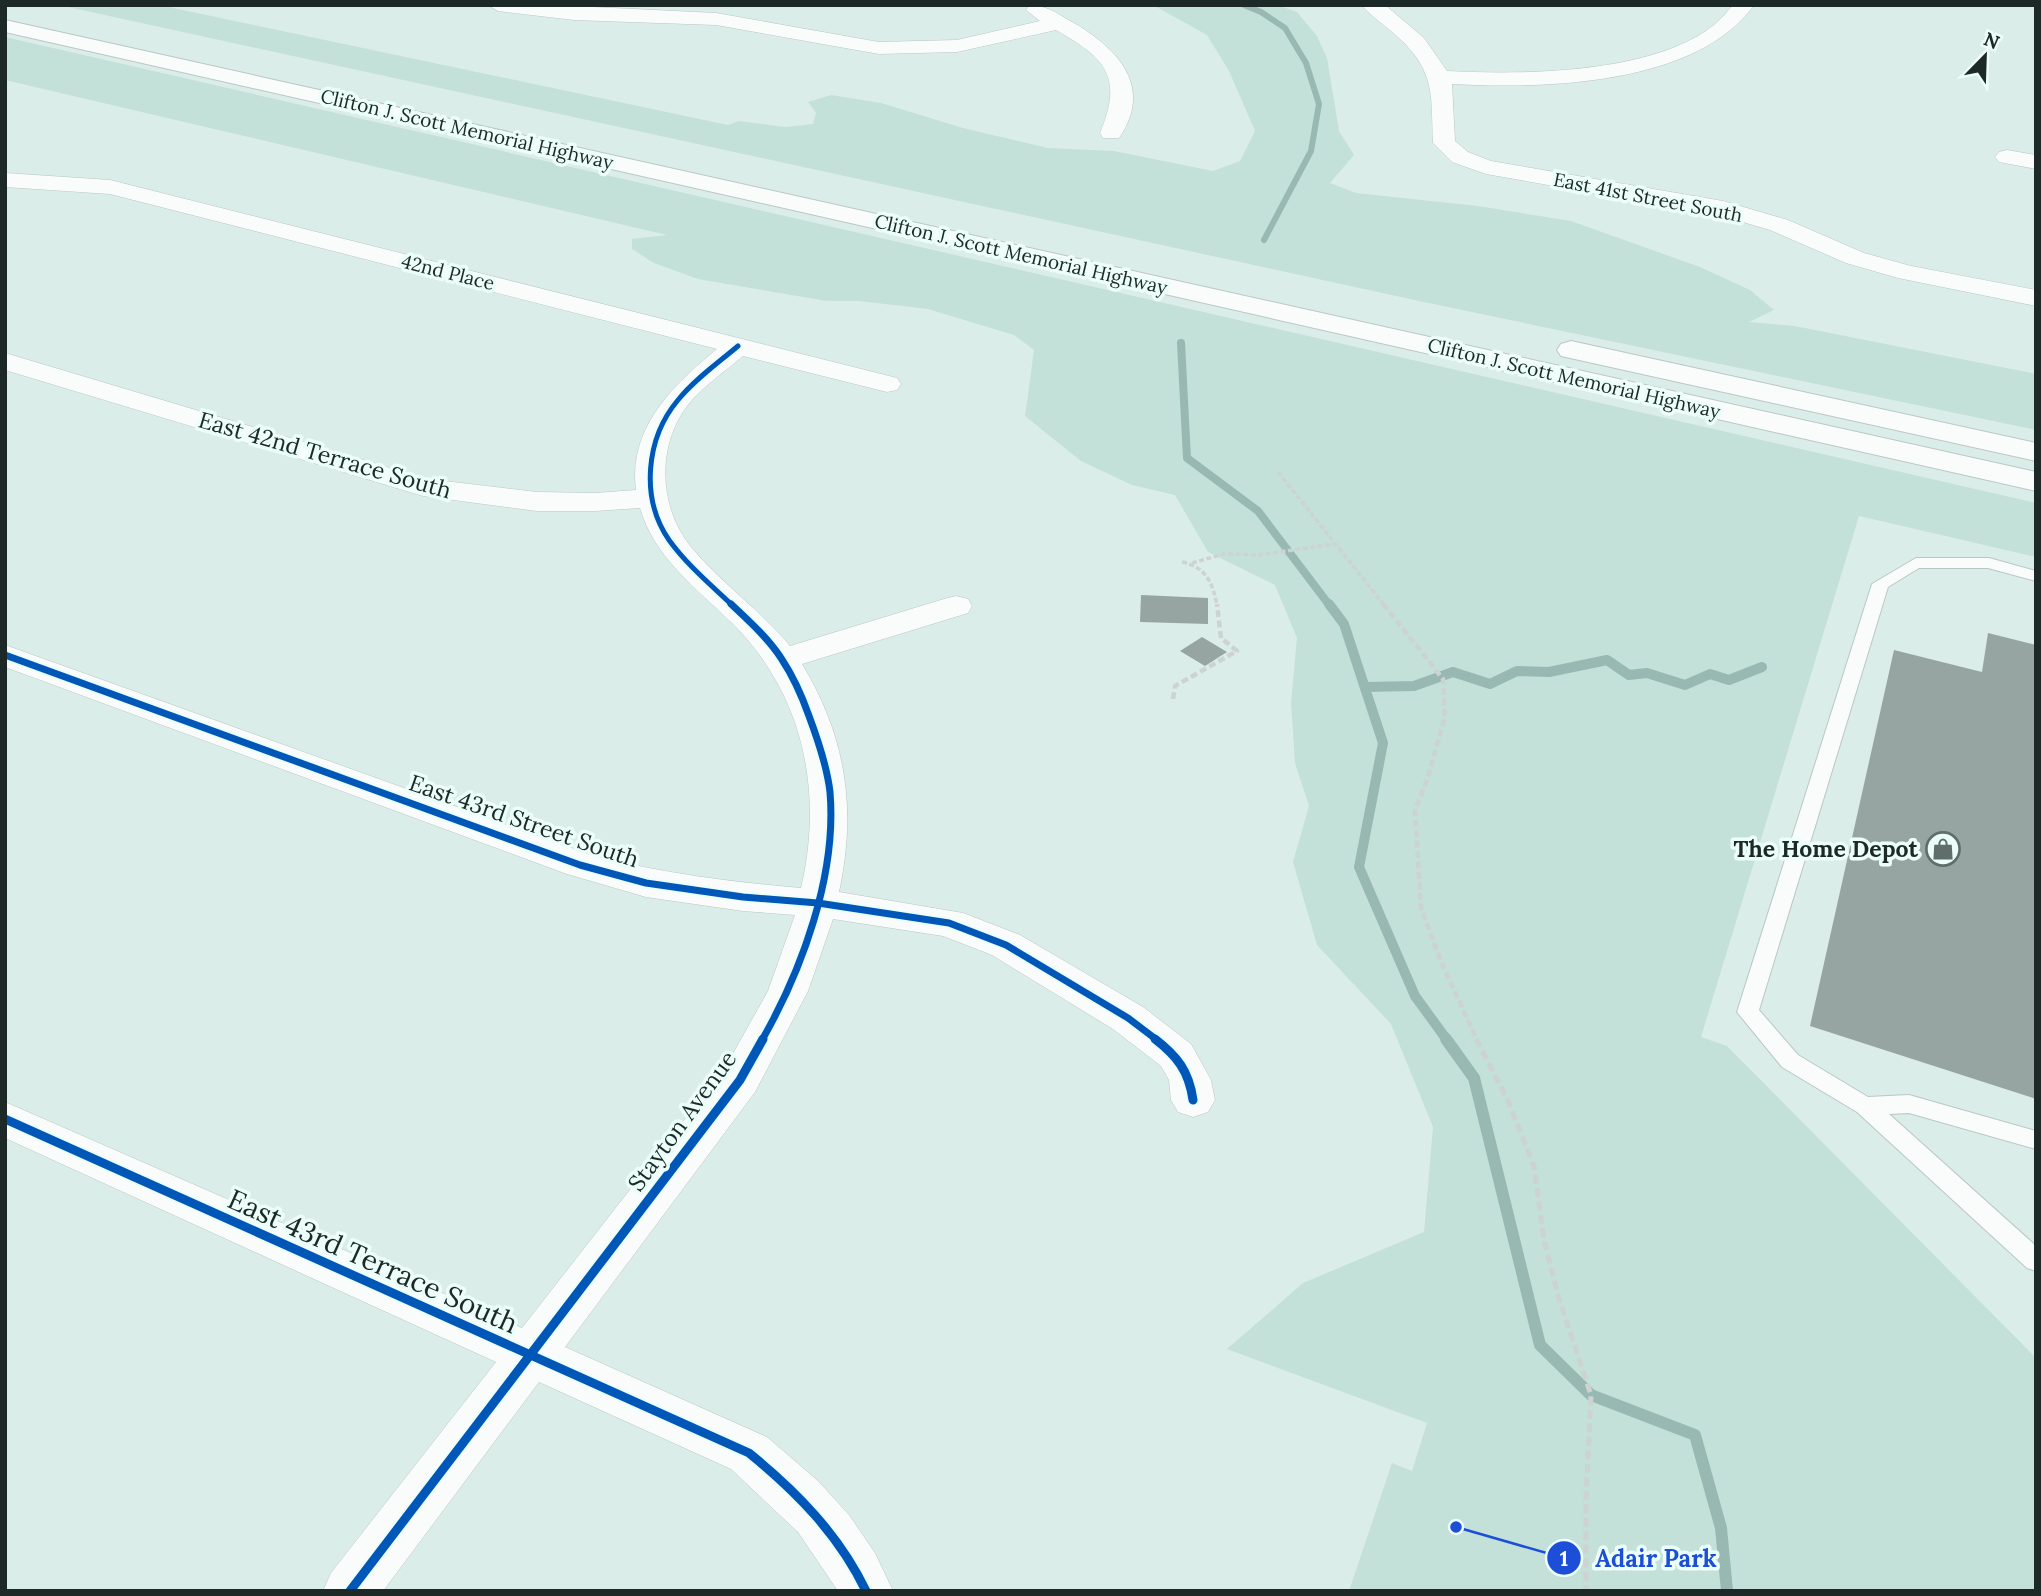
<svg xmlns="http://www.w3.org/2000/svg" width="2041" height="1596" viewBox="0 0 2041 1596" font-family="Lora,serif">
	<style>
		.green { fill: #c3e0d9 }
		.lines { fill: none; stroke-linecap: round; stroke-linejoin: round }
		.stream-far3 { stroke: #98b9b1; stroke-width: 6 }
		.stream-far2 { stroke: #98b9b1; stroke-width: 8 }
		.stream-far1 { stroke: #98b9b1; stroke-width: 10 }
		.stream { stroke: #98b9b1; stroke-width: 12 }
		.building { fill: #97a5a2 }
		.service-casing { stroke: #b9c7c4; stroke-width: 2 }
		.minor-casing { stroke: #b9c7c4; stroke-width: 1 }
		.motorway-casing { stroke: #b9c7c4; stroke-width: 2 }
		.path-far2 { stroke: #cdd3d1; stroke-width: 3.5; stroke-dasharray: 5 2.5; stroke-linecap: butt }
		.path-far1 { stroke: #cdd3d1; stroke-width: 4.5; stroke-dasharray: 7 3.5; stroke-linecap: butt }
		.path { stroke: #cdd3d1; stroke-width: 5; stroke-dasharray: 9 4.5; stroke-linecap: butt }
		.service { fill: #fafcfc; fill-rule: evenodd }
		.minor { fill: #fafcfc; fill-rule: evenodd }
		.motorway { fill: #fafcfc; fill-rule: evenodd }
		.cycleway-far2-casing { stroke: #ebfef9; stroke-width: 9 }
		.cycleway-far1-casing { stroke: #ebfef9; stroke-width: 11 }
		.cycleway-casing { stroke: #ebfef9; stroke-width: 13 }
		.cycleway-far2 { stroke: #0057b8; stroke-width: 5 }
		.cycleway-far1 { stroke: #0057b8; stroke-width: 7 }
		.cycleway { stroke: #0057b8; stroke-width: 9 }
		.labels { text-anchor: middle; stroke-width: 7; stroke-linejoin: round; paint-order: stroke }
		.far-street-label { font-size: 19px; fill: #1d2927; stroke: #ebfef9 }
		.street-label { font-size: 23px; fill: #1d2927; stroke: #ebfef9 }
		.poi-label { font-size: 23px; font-weight: bold; fill: #1d2927; stroke: #ebfef9; text-anchor: end }
		.near-street-label { font-size: 28px; fill: #1d2927; stroke: #ebfef9 }
		.leader { fill: none; stroke: #1d4ed8; stroke-width: 2.5 }
		.callout-dot { fill: #1d4ed8; stroke: #ebfef9; stroke-width: 2.5 }
		.mark-label { font-size: 21px; text-anchor: middle; font-weight: bold; fill: #fff }
		.callout-label { font-size: 24px; text-anchor: middle; font-weight: bold; fill: #1d4ed8; stroke: #ebfef9; stroke-width: 7; stroke-linejoin: round; paint-order: stroke }
	</style>
	<rect width="100%" height="100%" fill="#dbede8"/>
	<!-- green -->
	<g class="green">
		<polygon points="59,5 159,5 728,125 739,121 786,127 813,124 816,113 808,102 831,95 881,103 963,128 1048,148 1114,151 1213,171 1240,161 1255,131 1229,71 1207,35 1153,5 1277,5 1297,12 1317,36 1327,58 1339,131 1354,155 1330,183 1356,193 1478,206 1571,221 1700,267 1750,290 1774,310 1749,322 1795,326 2036,374 2036,430 1419,301"/>
		<polygon points="5,37 2036,503 2036,557 1859,516 1701,1037 1727,1046 2036,1358 2036,1591 1349,1591 1392,1463 1412,1471 1427,1423 1227,1349 1303,1283 1424,1232 1433,1127 1391,1024 1317,945 1293,862 1309,806 1295,763 1291,703 1297,638 1275,585 1208,552 1175,495 1132,485 1081,461 1025,416 1034,350 1014,335 928,309 859,301 827,301 698,279 654,263 632,249 632,239 667,235 5,80"/>
	</g>
	<g class="lines">
		<!-- stream-far3 -->
		<polyline class="stream-far3" points="1244,5 1261,12 1285,28 1306,63 1319,104 1311,151 1264,240"/>
		<!-- stream-far2 -->
		<polyline class="stream-far2" points="1181,343 1187,458 1258,511 1330,606"/>
		<!-- stream-far1 -->
		<g class="stream-far1">
			<polyline points="1329,604 1344,624 1383,743 1359,867 1415,996 1447,1040"/>
			<polyline points="1365,687 1414,686 1453,672 1490,684 1517,671 1549,672 1607,660 1629,675 1647,673 1685,685 1710,674 1729,680 1762,667"/>
		</g>
		<!-- stream -->
		<polyline class="stream" points="1446,1039 1474,1078 1540,1345 1591,1395 1695,1435 1721,1528 1727,1591"/>
	</g>
	<!-- building -->
	<g class="building">
		<polygon points="1141,595 1208,598 1208,624 1140,622"/>
		<polygon points="1988,633 2036,645 2036,1099 1810,1026 1894,650 1982,672"/>
		<polygon points="1202,637 1227,652 1205,666 1180,651"/>
	</g>
	<g class="lines">
		<!-- service casing -->
		<g class="service-casing">
			<polygon id="service" points="1916,558 1989,558 2036,571 2036,581 1988,568 1919,568 1888,587 1759,1010 1798,1055 1868,1097 1909,1095 2036,1131 2036,1149 1909,1113 1889,1114 2036,1246 2036,1271 2027,1268 1857,1112 1782,1067 1737,1012 1872,584"/>
		</g>
		<!-- minor casing -->
		<g class="minor-casing">
			<g id="minor">
				<path d="M488 5H551L716 13 879 42 957 40 1040 21 1026 10 1029 6C1046 4 1059 15 1074 23 1118 49 1154 87 1119 138H1103L1100 133C1124 76 1105 58 1056 30L957 52 879 54 716 25 574 20 498 11Z"/>
				<path d="M1362 5H1385L1424 38 1447 71C1522 75 1653 74 1714 25 1721 19 1727 12 1733 5H1754C1696 86 1542 89 1452 84L1455 141 1468 152 1491 161 1723 201 1788 220 1864 253 1911 266 2036 290V306L1898 278 1846 263 1770 230 1719 215 1486 174 1452 162 1433 143C1431 97 1436 72 1399 38 1388 27 1372 18 1362 5Z"/>
				<polygon points="2007,150 2036,155 2036,169 1999,162 1995,157 1999,152"/>
				<path d="M5 173 110 180 897 378 901 384 897 390 887 392 743 356C724 372 702 387 687 406 656 447 659 508 691 547 721 583 760 610 790 646L944 599 956 596 968 599 972 606 968 613 802 664C846 737 857 809 839 892L963 913 1020 935 1143 1007 1191 1044 1211 1080 1215 1100 1208 1112 1193 1117 1178 1112 1171 1100 1169 1080 1161 1066 1113 1029 992 955 943 936 833 919 808 991 755 1092 565 1347 767 1437 818 1481 849 1515 875 1553 893 1591H838L798 1532 731 1469 539 1382 383 1591H323L331 1573 496 1362 5 1138V1102L522 1328 725 1068 768 991 795 915 743 911 646 897 567 874 5 667V645L591 855C660 873 730 882 801 888 824 791 803 693 732 623 696 588 654 557 640 508L595 511H537L423 496 5 370V353L427 479 537 492 595 493 636 490C628 428 673 385 717 349L110 194 5 187Z"/>
			</g>
		</g>
		<!-- motorway casing -->
		<g class="motorway-casing">
			<g id="motorway">
				<polygon points="5,20 2036,472 2036,491 5,32"/>
				<polygon points="1571,341 2036,443 2036,461 1561,356 1557,350 1561,344"/>
			</g>
		</g>
		<!-- path-far2 -->
		<g class="path-far2">
			<polyline points="1278,472 1385,606"/>
			<path d="M1182 562C1206 567 1213 583 1217 606"/>
			<polyline points="1192,563 1224,554 1258,555 1334,544"/>
		</g>
		<!-- path-far1 -->
		<g class="path-far1">
			<polyline points="1383,604 1443,679 1445,717 1427,780 1415,810 1421,908 1440,959 1477,1040"/>
			<polyline points="1173,699 1175,686 1237,651 1221,638 1217,604"/>
		</g>
		<!-- path -->
		<polyline class="path" points="1476,1039 1508,1101 1534,1166 1544,1240 1559,1299 1591,1395 1586,1498 1586,1591"/>
		<!-- service -->
		<use href="#service" class="service"/>
		<!-- minor -->
		<use href="#minor" class="minor"/>
		<!-- motorway -->
		<use href="#motorway" class="motorway"/>
		<!-- cycleway-far2 casing -->
		<g class="cycleway-far2-casing">
			<path id="cycleway-far2" d="M733 606C711 585 687 565 669 540 640 498 646 438 678 400 695 379 718 363 738 346"/>
		</g>
		<!-- cycleway-far1 casing -->
		<g class="cycleway-far1-casing">
			<g id="cycleway-far1">
				<path d="M731 604C749 621 768 638 781 658 793 676 802 696 809 716 818 740 827 766 830 792 837 875 802 970 762 1040"/>
				<polyline points="5,655 580,865 646,883 743,897 818,903 949,923 1006,945 1128,1018 1157,1040"/>
			</g>
		</g>
		<!-- cycleway casing -->
		<g class="cycleway-casing">
			<g id="cycleway">
				<path d="M1155 1039C1177 1056 1189 1071 1193 1100"/>
				<path d="M5 1119 749 1453C797 1492 839 1535 866 1591"/>
				<polyline points="350,1591 740,1080 763,1039"/>
			</g>
		</g>
		<!-- cycleway-far2 -->
		<use href="#cycleway-far2" class="cycleway-far2"/>
		<!-- cycleway-far1 -->
		<use href="#cycleway-far1" class="cycleway-far1"/>
		<!-- cycleway -->
		<use href="#cycleway" class="cycleway"/>
	</g>
	<!-- icons -->
	<defs>
		<g id="shop-ring" transform="scale(1.75)"><circle r="9.5" fill="#ebfef9" stroke="#606e6b" stroke-width="1.5"/><path d="M-5-2.5h2.3a2.7 3.5 0 0 1 5.4 0H5L5.5 6h-11ZM-1.5-2.5h3a1.5 2.3 0 0 0-3 0Z" fill="#606e6b"/></g>
	</defs>
	<g fill-rule="evenodd">
		<use href="#shop-ring" x="1943" y="849"/>
	</g>
	<g class="labels">
		<!-- far-street labels -->
		<g class="far-street-label">
			<text transform="translate(467 129) rotate(13)" y="7">Clifton J. Scott Memorial Highway</text>
			<text transform="translate(1648 197) rotate(11)" y="7">East 41st Street South</text>
			<text transform="translate(1021 254) rotate(13)" y="7">Clifton J. Scott Memorial Highway</text>
			<text transform="translate(448 272) rotate(14)" y="7">42nd Place</text>
			<text transform="translate(1574 378) rotate(13)" y="7">Clifton J. Scott Memorial Highway</text>
		</g>
		<!-- street labels -->
		<g class="street-label">
			<text transform="translate(325 455) rotate(16)" y="8">East 42nd Terrace South</text>
			<text transform="translate(524 821) rotate(19)" y="8">East 43rd Street South</text>
			<text transform="translate(682 1121) rotate(-54)" y="8">Stayton Avenue</text>
		</g>
		<!-- poi labels -->
		<g class="poi-label">
			<text x="1918" y="857">The Home Depot</text>
		</g>
		<!-- near-street labels -->
		<g class="near-street-label">
			<text transform="translate(373 1261) rotate(24)" y="10">East 43rd Terrace South</text>
		</g>
	</g>
	<!-- callouts -->
	<path class="leader" d="M1456 1527L1564 1558"/>
	<g class="callout-dot">
		<circle cx="1456" cy="1527" r="7"/>
		<circle cx="1564" cy="1558" r="18"/>
	</g>
	<g class="mark-label">
		<text x="1564" y="1566">1</text>
	</g>
	<g class="callout-label">
		<text x="1656" y="1567">Adair Park</text>
	</g>
	<!-- border -->
	<rect width="2041" height="1596" fill="none" stroke="#1d2927" stroke-width="14"/>
	<!-- north arrow -->
	<g transform="translate(1985 56) rotate(23)" stroke="#ebfef9" stroke-width="5" paint-order="stroke">
	<path d="M0-5L12 26L0 18L-12 26Z" fill="#1d2927"/>
	<text y="-10" font-size="19" font-weight="bold" text-anchor="middle" fill="#1d2927">N</text>
	</g>
</svg>
